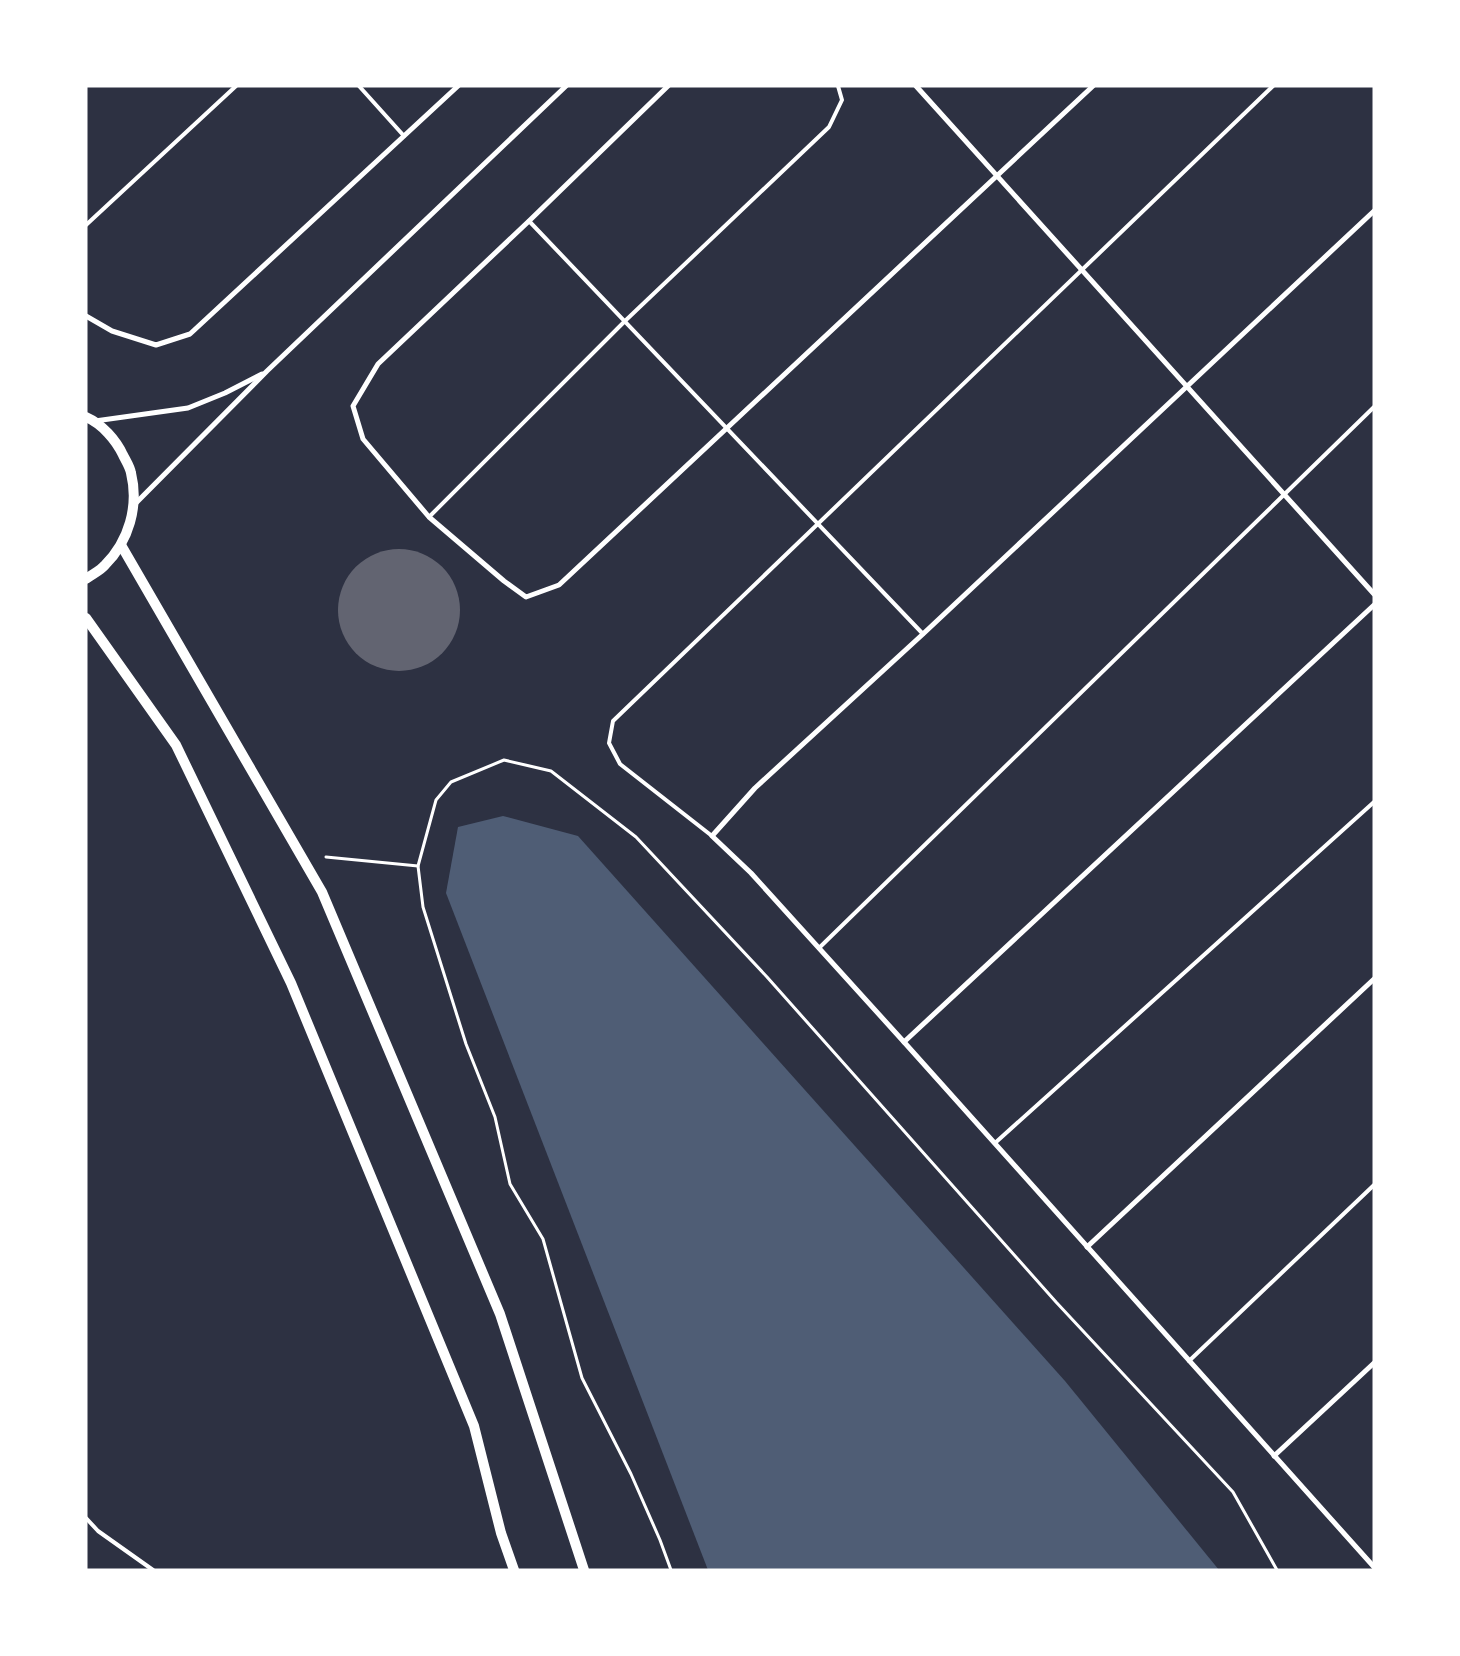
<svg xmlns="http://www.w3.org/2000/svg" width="1460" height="1656" viewBox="0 0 1460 1656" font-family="'Space Grotesk',sans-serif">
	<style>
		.water { fill: #4f5d75 }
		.building { fill: #626471 }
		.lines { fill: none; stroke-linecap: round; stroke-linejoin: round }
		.path { stroke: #fff; stroke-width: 3 }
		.service { stroke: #fff; stroke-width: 4 }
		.minor { stroke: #fff; stroke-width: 5 }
		.secondary { stroke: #fff; stroke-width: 10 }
	</style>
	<rect width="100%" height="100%" fill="#2d3142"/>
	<!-- water -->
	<polygon class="water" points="503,816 578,836 1065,1381 1219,1570 708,1570 446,893 458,827"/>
	<!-- building -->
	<circle class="building" cx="399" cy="610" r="61"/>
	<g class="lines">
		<!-- path -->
		<g class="path">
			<polyline points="326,857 418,866"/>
			<polyline points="671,1570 660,1540 631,1474 582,1378 543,1239 510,1184 495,1117 466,1044 423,907 418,866 436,800 451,782 504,760 551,771 636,837 767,977 1056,1302 1233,1492 1277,1570"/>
		</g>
		<!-- service -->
		<g class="service">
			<polyline points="359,86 404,136"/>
			<polyline points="529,221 923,634"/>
			<polyline points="86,225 236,86"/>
			<polyline points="429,517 625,321 829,127 842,100 838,86"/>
			<polyline points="712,836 620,764 609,743 613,721 1273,86"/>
			<polyline points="819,948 1374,407"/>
			<polyline points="995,1143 1374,802"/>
			<polyline points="1189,1361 1374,1185"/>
			<polyline points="86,1518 98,1531 153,1570"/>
		</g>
		<!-- minor -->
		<g class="minor">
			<polyline points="668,86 529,221 378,364 353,406 363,439 429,517 504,581 526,597 559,585 1093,86"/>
			<polyline points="916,86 1374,594"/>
			<polyline points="1374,211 923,634 755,788 712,836 751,873 904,1042 1374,1567"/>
			<polyline points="86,316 112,331 156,345 190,334 458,86"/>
			<polyline points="95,421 188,408 225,393 262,374"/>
			<polyline points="135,504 267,371 566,86"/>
			<polyline points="904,1042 1374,605"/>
			<polyline points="1087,1247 1374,979"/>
			<polyline points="1274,1456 1374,1363"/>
		</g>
		<!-- secondary -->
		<g class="secondary">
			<path d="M86 417C102 424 116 440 123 455 126 461 130 467 131 473 139 506 129 541 105 565 100 571 92 574 86 579"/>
			<polyline points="121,545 322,892 500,1314 584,1570"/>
			<polyline points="86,618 176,745 291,983 474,1426 501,1533 514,1570"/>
		</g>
	</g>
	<!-- border -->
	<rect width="1460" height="1656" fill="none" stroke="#ffffff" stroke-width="175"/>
</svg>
